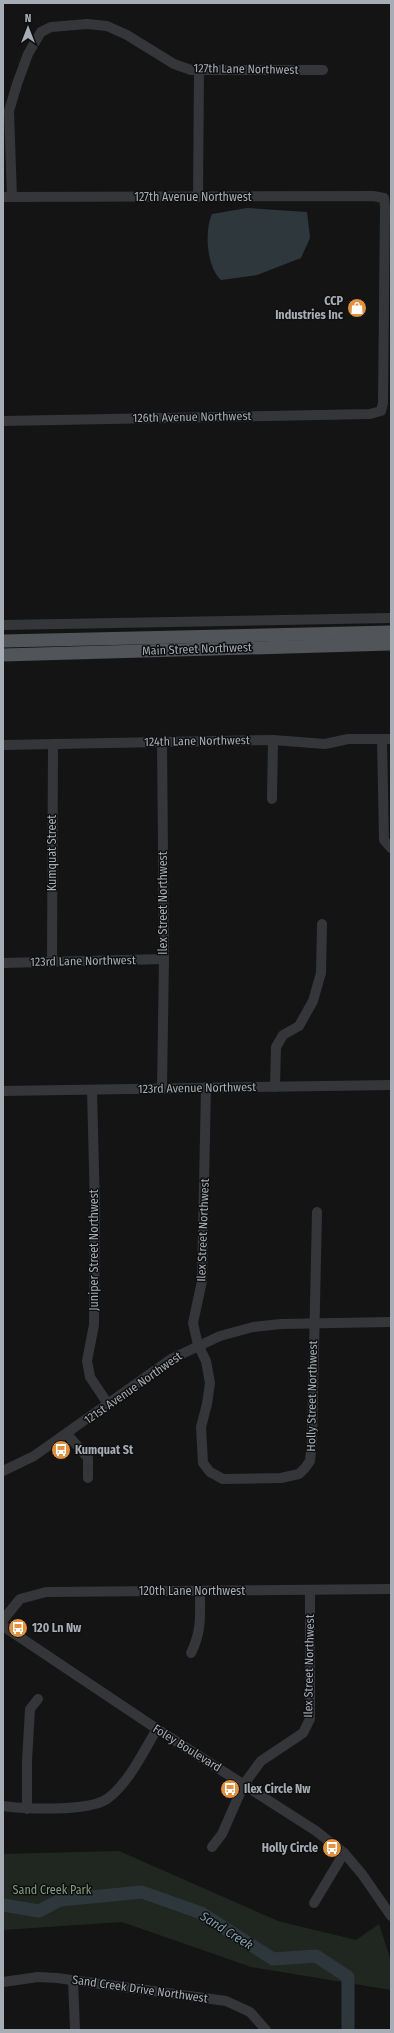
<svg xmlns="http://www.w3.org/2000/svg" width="394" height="2033" viewBox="0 0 394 2033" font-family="'Fira Sans Condensed',sans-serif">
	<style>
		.green { fill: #202720 }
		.water { fill: #2e383c }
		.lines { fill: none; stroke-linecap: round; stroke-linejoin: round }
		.river { stroke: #2e383c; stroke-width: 13 }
		.minor { stroke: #35363a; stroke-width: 10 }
		.major { stroke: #515458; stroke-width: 13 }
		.labels { text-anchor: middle; stroke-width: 3; stroke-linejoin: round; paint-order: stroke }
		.street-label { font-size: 12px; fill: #a6adb4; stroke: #0f0f10 }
		.poi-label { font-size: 12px; font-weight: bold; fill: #a6adb4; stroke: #0f0f10; text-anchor: start }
		.park-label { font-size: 12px; fill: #829d7f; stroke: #0f0f10 }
		.water-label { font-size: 13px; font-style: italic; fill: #809eac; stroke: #0f0f10 }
	</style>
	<rect width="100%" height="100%" fill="#141415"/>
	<!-- green -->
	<polygon class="green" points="119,1851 278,1921 356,1940 379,1924 391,1961 391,1990 251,1967 122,1922 3,1930 3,1854"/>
	<!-- water -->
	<path class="water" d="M247 208 307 212 310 238 301 258 257 275 221 280C207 268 204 231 212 214Z"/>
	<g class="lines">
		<!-- river -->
		<polyline class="river" points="3,1905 39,1911 60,1900 142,1892 201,1913 273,1959 316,1956 348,1977 348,2030"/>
		<!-- minor -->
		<g class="minor">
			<polyline points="3,197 373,196 384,198 385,207 383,403 381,411 370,414 3,421"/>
			<polyline points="12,197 9,111 17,84 28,54 41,32 51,27 87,24 107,26 127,35 174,64 191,70 323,70"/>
			<polyline points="198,197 199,70"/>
			<polyline points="3,625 391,618"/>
			<polyline points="382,739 384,840 391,848"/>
			<polyline points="3,745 273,740 325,744 348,739 391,739"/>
			<polyline points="272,799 273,740"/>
			<polyline points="52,962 53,744"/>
			<polyline points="3,963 164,959"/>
			<polyline points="206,1087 202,1281 193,1323 198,1345 206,1361 210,1383 207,1404 201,1427 203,1463 210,1472 223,1479 281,1478 299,1474 305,1468 310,1461 312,1440 317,1212"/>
			<polyline points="275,1087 276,1047 283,1035 299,1026 313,1001 321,973 322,924"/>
			<polyline points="162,1088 164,959 162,742"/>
			<polyline points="92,1090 95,1209 94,1325 87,1361 90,1377 108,1404"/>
			<polyline points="3,1091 391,1085"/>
			<polyline points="67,1434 88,1458 88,1478"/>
			<polyline points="3,1471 34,1456 171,1359 220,1336 253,1327 281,1324 391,1322"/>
			<polyline points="3,1620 20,1599 46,1592 391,1589"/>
			<polyline points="3,1626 157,1729 316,1831 344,1853 362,1874 391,1916"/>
			<path d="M191 1653C202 1631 200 1615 200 1591"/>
			<path d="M3 1806C26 1809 87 1812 107 1799 129 1783 143 1752 157 1729"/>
			<polyline points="27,1809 27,1761 30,1709 38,1699"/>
			<polyline points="212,1847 222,1834 244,1784 261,1761 303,1733 310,1719 310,1590"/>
			<polyline points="314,1903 344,1853"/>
			<polyline points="73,1980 75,2030"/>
			<polyline points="3,1982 38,1977 57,1978 226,2001 250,2012 266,2030"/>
		</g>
		<!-- major -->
		<g class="major">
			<polyline points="3,641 391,632"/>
			<polyline points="3,655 391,644"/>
		</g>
	</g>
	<!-- icons -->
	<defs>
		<g id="shop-disc" transform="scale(1)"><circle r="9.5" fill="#e09241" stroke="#0f0f10"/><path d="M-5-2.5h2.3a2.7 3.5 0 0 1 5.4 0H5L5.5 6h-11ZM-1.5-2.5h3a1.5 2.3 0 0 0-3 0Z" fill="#fff"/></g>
		<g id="bus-disc" transform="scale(1)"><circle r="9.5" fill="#e09241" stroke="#0f0f10"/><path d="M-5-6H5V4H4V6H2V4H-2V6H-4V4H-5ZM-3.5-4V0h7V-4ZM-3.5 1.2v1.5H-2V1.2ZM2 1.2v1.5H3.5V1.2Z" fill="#fff"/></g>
	</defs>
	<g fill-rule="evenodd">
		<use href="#shop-disc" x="357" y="308"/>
		<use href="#bus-disc" x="61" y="1450"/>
		<use href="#bus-disc" x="18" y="1628"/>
		<use href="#bus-disc" x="230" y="1789"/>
		<use href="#bus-disc" x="332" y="1848"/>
	</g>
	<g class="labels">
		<!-- street labels -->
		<g class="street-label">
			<text transform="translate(246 69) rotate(1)" y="4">127th Lane Northwest</text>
			<text x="193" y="201">127th Avenue Northwest</text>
			<text transform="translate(192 417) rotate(-1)" y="4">126th Avenue Northwest</text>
			<text transform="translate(197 649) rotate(-2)" y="4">Main Street Northwest</text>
			<text transform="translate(197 741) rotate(-1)" y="4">124th Lane Northwest</text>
			<text transform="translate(52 853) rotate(-90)" y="4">Kumquat Street</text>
			<text transform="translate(163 903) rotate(-90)" y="4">Ilex Street Northwest</text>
			<text transform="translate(83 961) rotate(-1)" y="4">123rd Lane Northwest</text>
			<text transform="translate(197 1088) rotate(-1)" y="4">123rd Avenue Northwest</text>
			<text transform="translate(203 1230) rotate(-88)" y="4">Ilex Street Northwest</text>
			<text transform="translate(94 1250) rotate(-90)" y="4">Juniper Street Northwest</text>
			<text transform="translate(133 1388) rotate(-35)" y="4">121st Avenue Northwest</text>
			<text transform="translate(312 1396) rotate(-89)" y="4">Holly Street Northwest</text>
			<text x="192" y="1595">120th Lane Northwest</text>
			<text transform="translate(309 1666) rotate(-89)" y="4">Ilex Street Northwest</text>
			<text transform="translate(187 1748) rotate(32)" y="4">Foley Boulevard</text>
			<text transform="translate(140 1989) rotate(8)" y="4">Sand Creek Drive Northwest</text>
		</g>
		<!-- poi labels -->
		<g class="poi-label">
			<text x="343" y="305" text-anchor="end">CCP<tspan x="343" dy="14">Industries Inc</tspan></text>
			<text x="75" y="1454">Kumquat St</text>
			<text x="32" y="1632">120 Ln Nw</text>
			<text x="244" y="1793">Ilex Circle Nw</text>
			<text x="318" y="1852" text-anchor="end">Holly Circle</text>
		</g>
		<!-- park labels -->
		<g class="park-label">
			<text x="52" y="1894">Sand Creek Park</text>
		</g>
		<!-- water labels -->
		<g class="water-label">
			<text transform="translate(227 1930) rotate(32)" y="5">Sand Creek</text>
		</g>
	</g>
	<!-- border -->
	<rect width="394" height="2033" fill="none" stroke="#a6adb4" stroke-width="8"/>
	<!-- north arrow -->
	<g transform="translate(28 28)" stroke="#0f0f10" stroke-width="3" paint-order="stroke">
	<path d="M0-3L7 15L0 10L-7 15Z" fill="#a6adb4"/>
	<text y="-6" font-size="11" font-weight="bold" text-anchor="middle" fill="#a6adb4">N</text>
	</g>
</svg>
